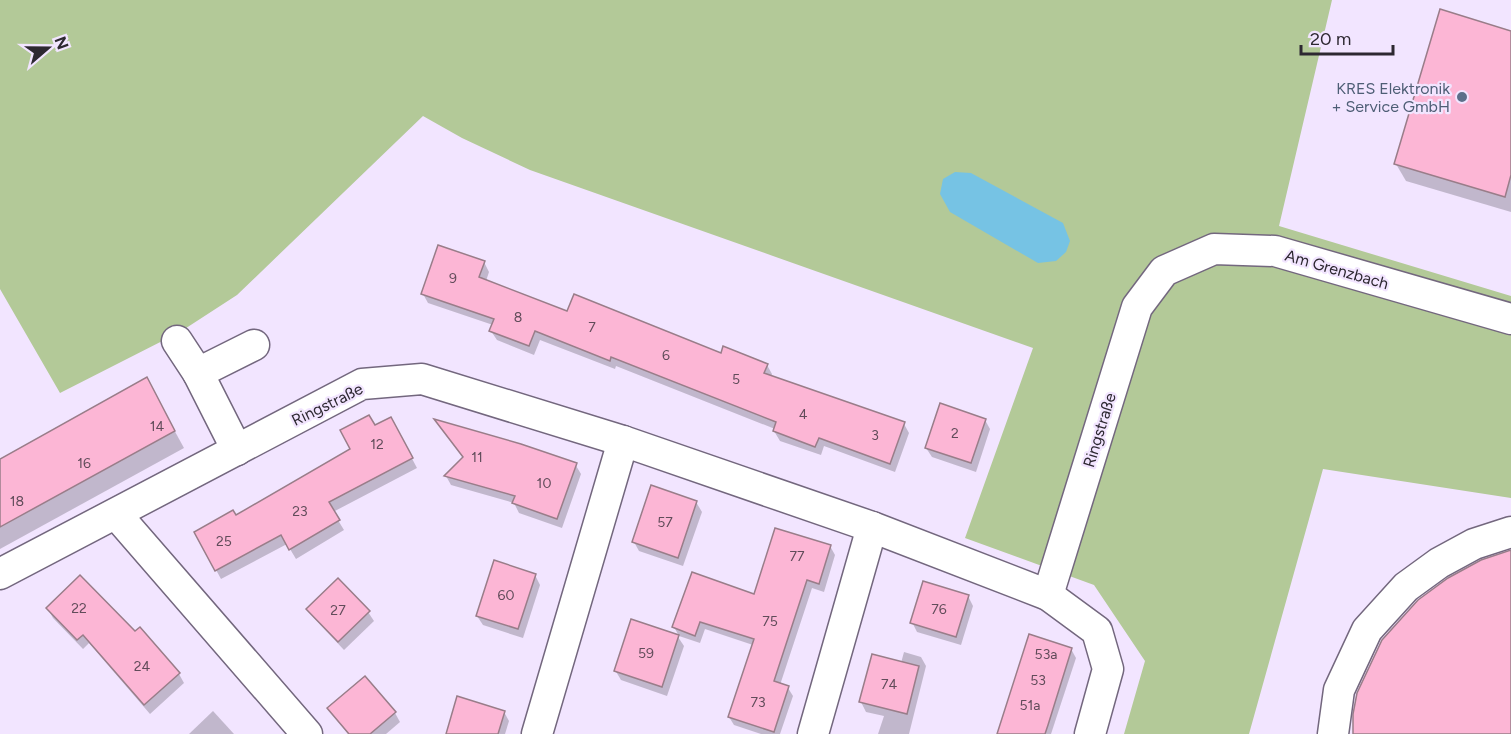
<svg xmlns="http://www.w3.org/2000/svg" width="1511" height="734" viewBox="0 0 1511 734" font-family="Figtree,sans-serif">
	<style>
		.green { fill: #b3c998 }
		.water { fill: #76c3e4 }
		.shadow { fill: #0003 }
		.building { fill: #fcb6d5; stroke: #997d89; stroke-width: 1.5 }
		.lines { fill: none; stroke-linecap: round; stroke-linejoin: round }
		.minor-casing { stroke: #73677e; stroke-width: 33 }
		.minor { stroke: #fff; stroke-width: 30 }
		.service-dot { fill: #5c6f8a; stroke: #f2e5ff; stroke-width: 2 }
		.labels { text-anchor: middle; stroke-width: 4.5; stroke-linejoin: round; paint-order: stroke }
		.number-label { font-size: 14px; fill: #614c5a }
		.service-label { font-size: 16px; fill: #4e5e75; stroke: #f2e5ff; text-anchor: end }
		.street-label { font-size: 16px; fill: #2d2831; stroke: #f2e5ff }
	</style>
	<rect width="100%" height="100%" fill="#f2e5ff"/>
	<!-- green -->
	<polygon class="green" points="0,0 1332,0 1279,226 1511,296 1511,498 1323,469 1249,734 1124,734 1145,661 1094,585 965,538 1033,348 530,170 462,138 423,116 237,295 180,332 60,393 0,289"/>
	<!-- water -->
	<polygon class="water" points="955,172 971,173 1063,223 1070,241 1066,252 1056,261 1038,263 950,212 940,194 943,179"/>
	<!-- shadow -->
	<g class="shadow">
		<polygon points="1511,32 1511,212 1406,181 1396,164"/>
		<polygon points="484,262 489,272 486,281 568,313 767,365 772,374 771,377 904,424 909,433 895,472 824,446 821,455 780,441 774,431 775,429 616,366 615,369 540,340 534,355 497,340 491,331 493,325 428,303 423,294"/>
		<polygon points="156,397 184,448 0,549 0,460"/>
		<polygon points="391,419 417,468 333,512 344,530 296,559 287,544 221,579 196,533 236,517 352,450 374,427"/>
		<polygon points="985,420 990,429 976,472 932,457 926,448"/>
		<polygon points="437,421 575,464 581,474 562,528 519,513 514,503 451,485 446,476 464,459"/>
		<polygon points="696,502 702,512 683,566 639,551 634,542"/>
		<polygon points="830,546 835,555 824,592 812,588 780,685 788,688 793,696 780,734 761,734 734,725 729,717 753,645 705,629 700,643 679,636 674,627 755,596"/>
		<polygon points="535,575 540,585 523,638 483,625 477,616"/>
		<polygon points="968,596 973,606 961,645 917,632 912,622"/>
		<polygon points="48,609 135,634 140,629 179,674 184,683 150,714 89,643 83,649 53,618"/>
		<polygon points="308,609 368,612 374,621 344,650 314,618"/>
		<polygon points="678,637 684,646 667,696 621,680 615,670"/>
		<polygon points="1071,649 1076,658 1051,734 999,734"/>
		<polygon points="904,652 921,657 926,666 909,734 878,734 884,716 866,712 861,702 901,663"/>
		<polygon points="329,709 395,713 400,722 386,734 348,734"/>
		<polygon points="213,711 234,734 189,734"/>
		<polygon points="504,712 509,721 505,734 447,734"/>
	</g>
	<!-- building -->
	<g class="building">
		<polygon points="1440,9 1511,31 1511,175 1505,197 1394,164"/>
		<polygon points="438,245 485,261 479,277 567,311 574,294 721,353 723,346 768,364 764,373 905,422 890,464 819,438 815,447 773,431 776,422 611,357 610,361 535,331 529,346 489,331 494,319 421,294"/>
		<polygon points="147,377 175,431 0,527 0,459"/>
		<polygon points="940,403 986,419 971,463 925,448"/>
		<polygon points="369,415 375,425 391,417 413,458 329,502 340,520 289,550 281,535 215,571 194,532 233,510 236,515 350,449 340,430"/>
		<polygon points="434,419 521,444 577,463 557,519 512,503 515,496 444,476 463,457"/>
		<polygon points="651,485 697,501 678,558 632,542"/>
		<polygon points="775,528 831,545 819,584 807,580 774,681 789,686 774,732 728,717 754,639 700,622 695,636 672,627 692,572 754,594"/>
		<polygon points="1511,550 1511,734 1353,734 1353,714 1357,693 1382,640 1418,600 1448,578 1481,560"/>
		<polygon points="494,560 536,574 518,629 476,616"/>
		<polygon points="80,575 135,631 140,627 180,673 144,705 83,635 77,640 46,608"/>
		<polygon points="338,578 370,611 338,642 306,609"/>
		<polygon points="923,581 969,595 956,637 910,623"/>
		<polygon points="631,619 679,635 662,687 614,671"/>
		<polygon points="1029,634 1072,648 1048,725 1045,734 997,734"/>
		<polygon points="872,654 919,666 907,714 859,702"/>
		<polygon points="365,676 396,712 370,734 349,734 327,708"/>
		<polygon points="457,696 505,711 498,734 446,734"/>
	</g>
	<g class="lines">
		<!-- minor casing -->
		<g class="minor-casing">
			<g id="minor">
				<polyline points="177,341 198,373 237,450"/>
				<polyline points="198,373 254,345"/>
				<polyline points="116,514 307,734"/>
				<polyline points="0,574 362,384 422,379 623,441 872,527 1048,595 1097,631 1108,669 1090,734"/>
				<polyline points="1048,595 1137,307 1164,271 1214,249 1275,251 1511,319"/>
				<polyline points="537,734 623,441"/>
				<polyline points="813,734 872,527"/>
				<polyline points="1333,734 1339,690 1367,630 1406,587 1439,563 1474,544 1511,532"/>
			</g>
		</g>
		<!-- minor -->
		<use href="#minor" class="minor"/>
	</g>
	<!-- markers -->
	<circle class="service-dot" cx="1462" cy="97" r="6"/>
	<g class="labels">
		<!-- number labels -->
		<g class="number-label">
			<text x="453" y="283">9</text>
			<text x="518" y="322">8</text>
			<text x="592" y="332">7</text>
			<text x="666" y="360">6</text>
			<text x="736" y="384">5</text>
			<text x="803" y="419">4</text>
			<text x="157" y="431">14</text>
			<text x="955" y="438">2</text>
			<text x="875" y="440">3</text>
			<text x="377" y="449">12</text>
			<text x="477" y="462">11</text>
			<text x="84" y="468">16</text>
			<text x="544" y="488">10</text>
			<text x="17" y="506">18</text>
			<text x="300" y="516">23</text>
			<text x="665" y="527">57</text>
			<text x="224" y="546">25</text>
			<text x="797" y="561">77</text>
			<text x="506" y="600">60</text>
			<text x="79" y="613">22</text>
			<text x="939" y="614">76</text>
			<text x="338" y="615">27</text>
			<text x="770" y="626">75</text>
			<text x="646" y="658">59</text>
			<text x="1046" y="659">53a</text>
			<text x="142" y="671">24</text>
			<text x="1038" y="685">53</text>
			<text x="889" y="689">74</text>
			<text x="758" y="707">73</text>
			<text x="1030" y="710">51a</text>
		</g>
		<!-- service labels -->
		<g class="service-label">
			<text x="1450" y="94">KRES Elektronik<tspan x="1450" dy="18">+ Service GmbH</tspan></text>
		</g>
		<!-- street labels -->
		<g class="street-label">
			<text transform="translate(1337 269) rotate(16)" y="6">Am Grenzbach</text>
			<text transform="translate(327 404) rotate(-26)" y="6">Ringstraße</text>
			<text transform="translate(1099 430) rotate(-73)" y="6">Ringstraße</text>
		</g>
	</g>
	<!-- north arrow -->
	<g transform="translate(48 48) rotate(70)" stroke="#f2e5ff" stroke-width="4.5" paint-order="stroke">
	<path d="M0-4.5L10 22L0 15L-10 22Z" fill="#2d2831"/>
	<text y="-9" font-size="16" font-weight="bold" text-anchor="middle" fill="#2d2831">N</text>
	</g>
	<!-- scale -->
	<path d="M1301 45v9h92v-9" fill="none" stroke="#2d2831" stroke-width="3"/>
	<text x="1310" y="45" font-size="18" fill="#2d2831" stroke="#f2e5ff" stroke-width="4.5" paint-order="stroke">20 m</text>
</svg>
